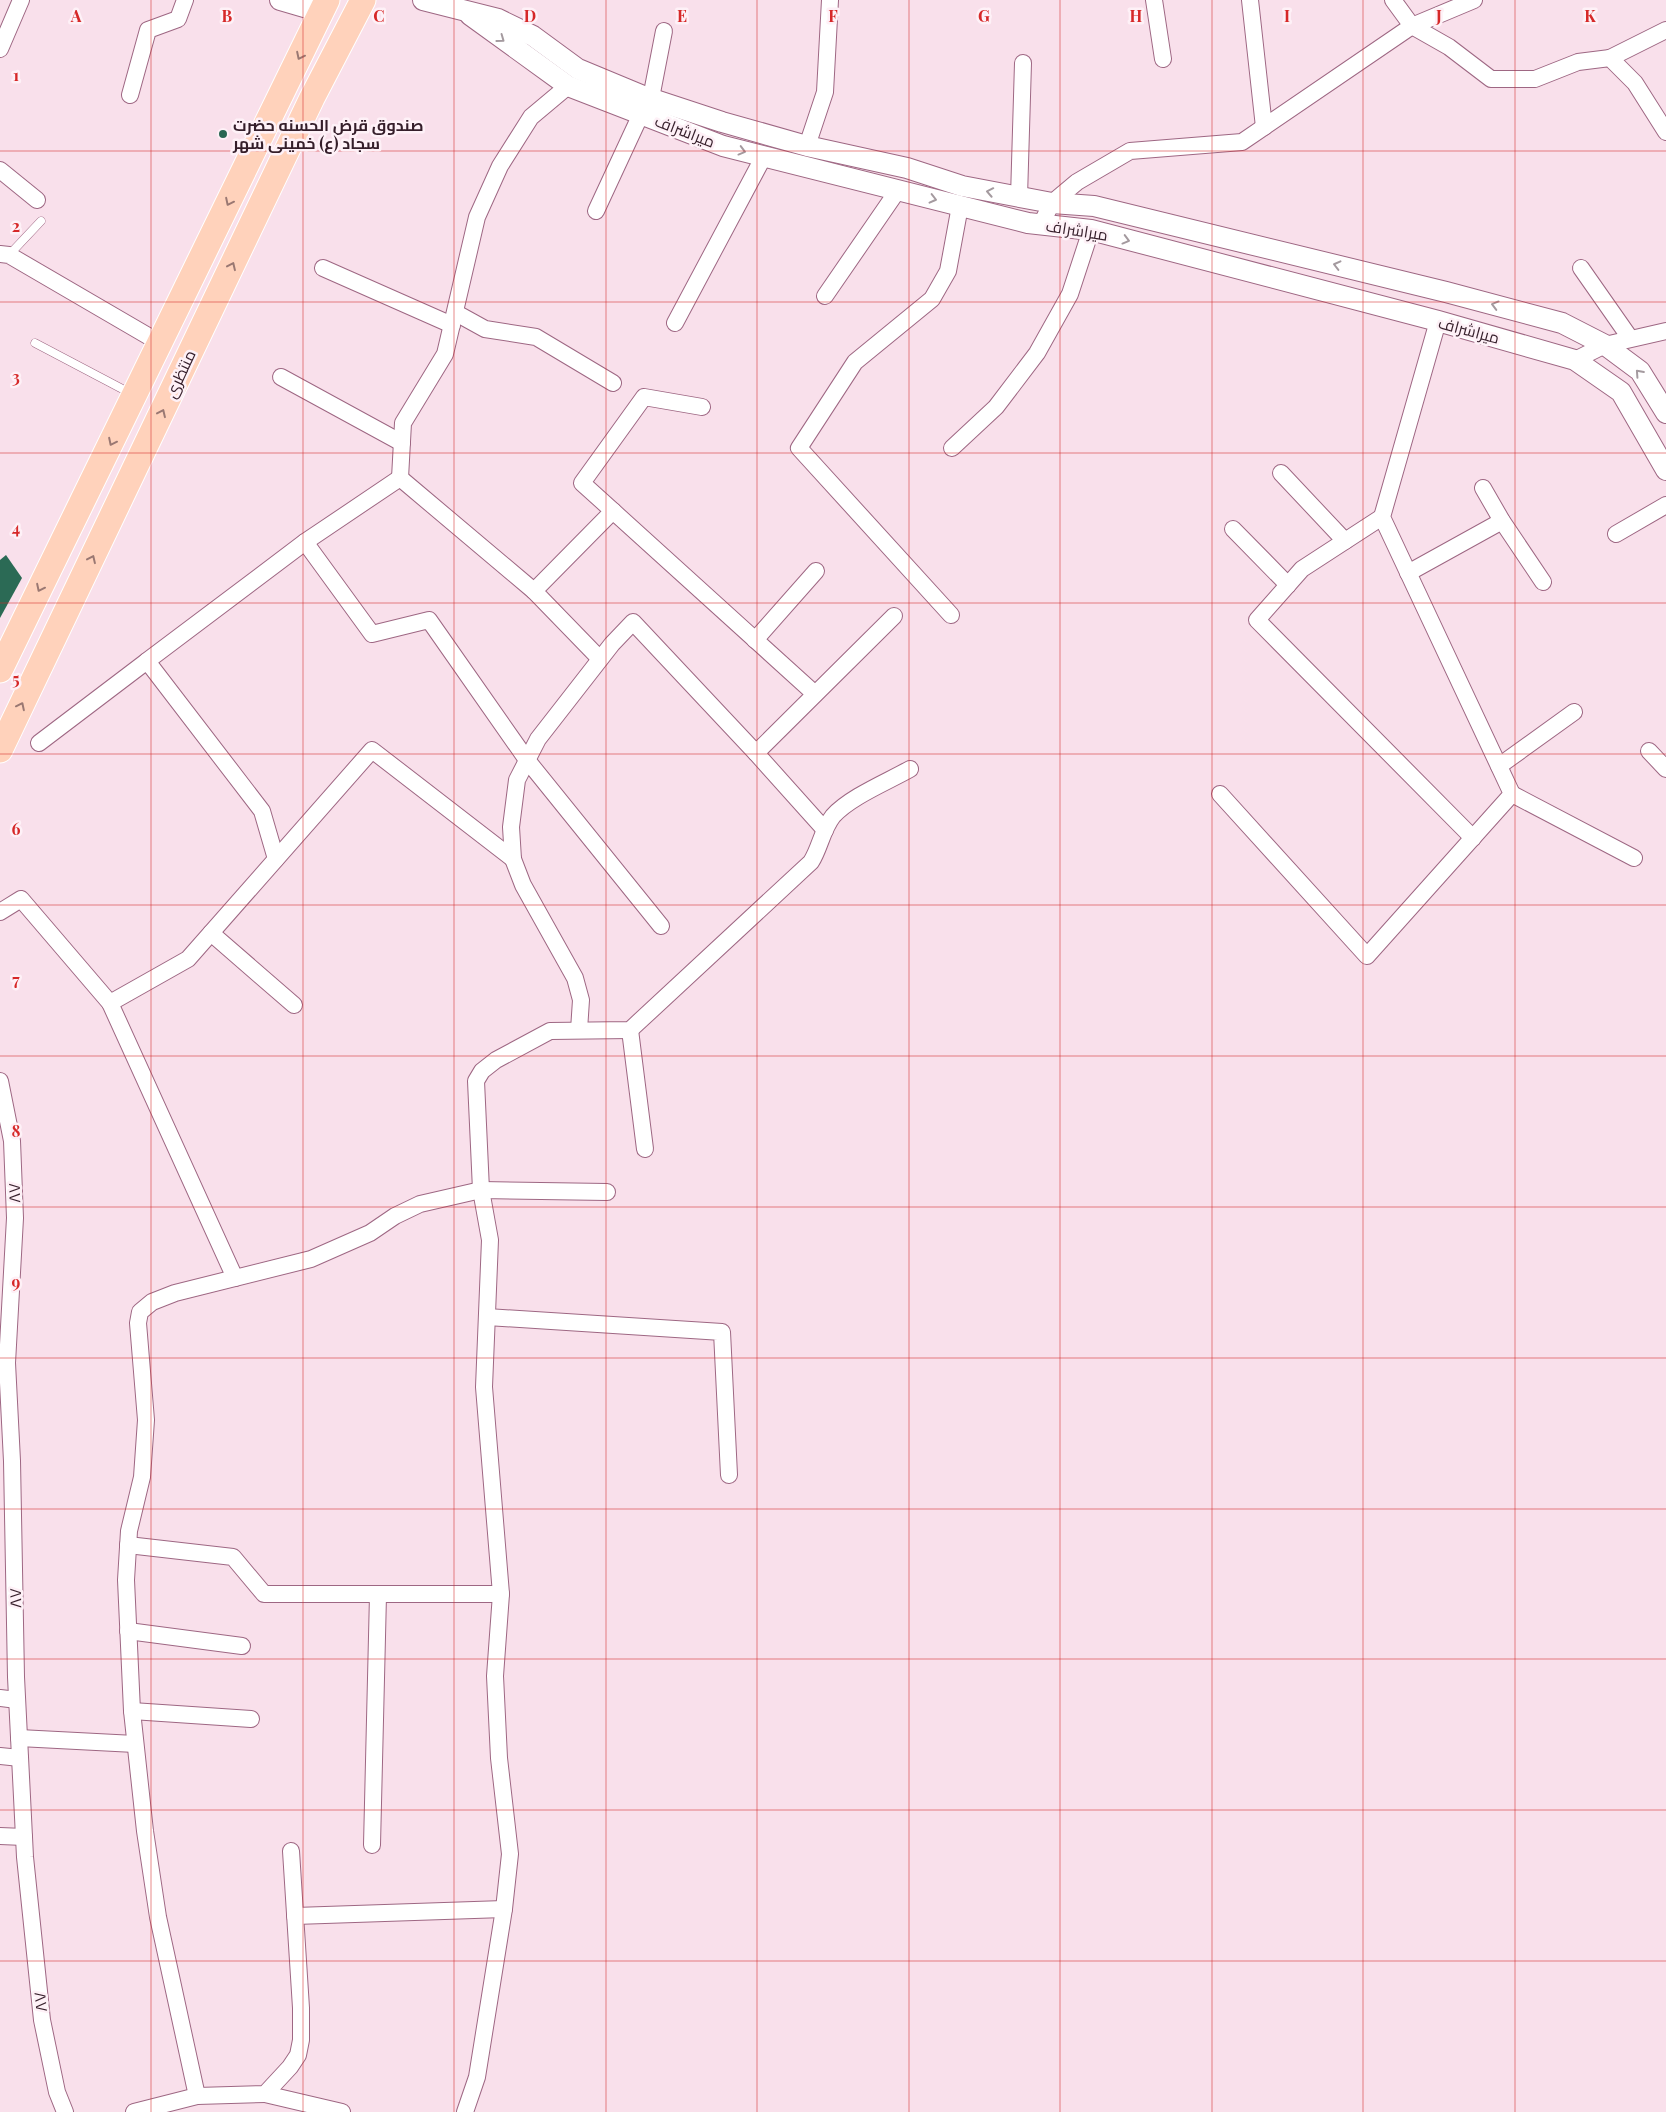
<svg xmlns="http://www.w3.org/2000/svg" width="1666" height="2112" viewBox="0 0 1666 2112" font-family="'Playfair Display',Cairo,serif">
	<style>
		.building { fill: #2b6a55 }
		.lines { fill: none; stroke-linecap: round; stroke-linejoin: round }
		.service-casing { stroke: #9e6783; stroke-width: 9 }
		.minor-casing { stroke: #9e6783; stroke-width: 18 }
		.tertiary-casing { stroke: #9e6783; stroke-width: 22 }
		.primary-casing { stroke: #fff; stroke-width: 27 }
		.service { stroke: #fff; stroke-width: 8 }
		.minor { stroke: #fff; stroke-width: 16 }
		.tertiary { stroke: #fff; stroke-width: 20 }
		.primary { stroke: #ffd2bb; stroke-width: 25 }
		.oneway { stroke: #a49a9f }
		.oneway2 { stroke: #9a7872 }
		.grid { fill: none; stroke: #d62828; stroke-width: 1; stroke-opacity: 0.55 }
		.poi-dot { fill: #296652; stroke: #fef1f7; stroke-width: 2 }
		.labels { text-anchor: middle; stroke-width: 5; stroke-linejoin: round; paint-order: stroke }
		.poi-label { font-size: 16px; font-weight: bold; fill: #351e2a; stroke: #fef1f7; text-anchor: start }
		.street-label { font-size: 16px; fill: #351e2a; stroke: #fef1f7 }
		.grid-label { font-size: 16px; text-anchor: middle; font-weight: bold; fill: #d62828; stroke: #fef1f7; stroke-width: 5; stroke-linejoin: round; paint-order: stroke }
	</style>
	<rect width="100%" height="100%" fill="#f9e0eb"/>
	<!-- building -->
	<polygon class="building" points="6,555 22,578 0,618 0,560"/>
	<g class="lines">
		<!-- service casing -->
		<g class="service-casing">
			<g id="service">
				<polyline points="9,255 41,221"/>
				<polyline points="35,343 130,393"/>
			</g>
		</g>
		<!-- minor casing -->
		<g class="minor-casing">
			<g id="minor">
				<polyline points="1154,0 1163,59"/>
				<polyline points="1250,0 1264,127"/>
				<polyline points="1412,26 1449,47 1491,79 1535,79 1578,62 1610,58 1635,83 1666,132"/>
				<polyline points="1412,26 1474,0"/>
				<polyline points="0,49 21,0"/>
				<polyline points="1610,58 1666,30"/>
				<polyline points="130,95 148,30 178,19 185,0"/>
				<polyline points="651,98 664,31"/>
				<polyline points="807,146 825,92 830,0"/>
				<polyline points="0,170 37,200"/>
				<polyline points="1019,197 1023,63"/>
				<polyline points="596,211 641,114"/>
				<polyline points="1041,224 1052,203 1077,182 1130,151 1242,142 1412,26 1393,0"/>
				<polyline points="0,254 9,255 160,343"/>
				<polyline points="323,268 452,325"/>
				<polyline points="1581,268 1630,338"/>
				<polyline points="825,296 898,190"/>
				<polyline points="456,313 485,329 536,337 613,383"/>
				<polyline points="675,323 764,156"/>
				<polyline points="1575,360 1605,345 1666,331"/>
				<polyline points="281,377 402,443"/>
				<polyline points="952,448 996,407 1037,353 1070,294 1091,230"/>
				<polyline points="1281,473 1345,541"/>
				<polyline points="400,478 403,423 445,354 477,217 500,166 531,117 568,86"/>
				<polyline points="400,478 534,591"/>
				<polyline points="1483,488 1502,521 1543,582"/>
				<polyline points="613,511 582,483 644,397 702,407"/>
				<polyline points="1382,517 1302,569 1257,620 1473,838"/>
				<polyline points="1233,529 1288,585"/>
				<polyline points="1616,534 1666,505"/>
				<polyline points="305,542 372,634 429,620 527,760 661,926"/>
				<polyline points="1408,573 1502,521"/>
				<polyline points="951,615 799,448 855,362 932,299 948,271 960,206"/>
				<polyline points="755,640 816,571"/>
				<polyline points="600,659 534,591 613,511 815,694"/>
				<polyline points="147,661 305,542 400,478"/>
				<polyline points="39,743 147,661 262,811 276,859"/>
				<polyline points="1649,751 1666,769"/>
				<polyline points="1499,766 1574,712"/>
				<polyline points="1220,794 1367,956 1512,794 1382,517 1438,321"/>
				<polyline points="1512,794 1634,858"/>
				<polyline points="825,830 756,753 894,616"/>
				<polyline points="0,912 21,899 110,1003"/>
				<polyline points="211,933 294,1005"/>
				<polyline points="579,1030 581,1000 575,978 523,885 513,859 511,827 517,780 538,739 612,644 633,622 756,753"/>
				<polyline points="630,1030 645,1149"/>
				<polyline points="0,1081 12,1141 15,1218 7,1363 12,1461 16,1677 25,1857 42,2020 57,2092 65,2112"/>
				<polyline points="235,1278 110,1003 188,959 372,750 513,859"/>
				<polyline points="487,1317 722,1332 729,1475"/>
				<polyline points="128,1545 233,1557 264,1594 501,1594"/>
				<polyline points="128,1631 242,1646"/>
				<polyline points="0,1698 17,1700"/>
				<polyline points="132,1711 251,1719"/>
				<polyline points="19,1738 135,1744"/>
				<polyline points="0,1756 20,1758"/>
				<polyline points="0,1836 24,1837"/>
				<polyline points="372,1845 378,1595"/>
				<polyline points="295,1916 504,1909"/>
				<polyline points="265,2094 342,2112"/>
				<polyline points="197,2096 158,1917 145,1831 132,1711 126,1580 129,1531 142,1477 146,1420 138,1323 140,1312 152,1302 175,1293 311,1259 370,1233 395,1216 420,1204 481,1190 607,1192"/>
				<polyline points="134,2112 197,2096 265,2094 290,2067 298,2055 301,2040 301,2008 291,1851"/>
				<path d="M465 2112 477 2077 504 1909 510 1854 499 1758 495 1676 501 1594 484 1387 490 1240 481 1190 476 1081 482 1071 496 1060 550 1031 630 1030 811 862C820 848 822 830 833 816 850 797 887 782 910 769"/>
			</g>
		</g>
		<!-- tertiary casing -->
		<g class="tertiary-casing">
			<g id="tertiary">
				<polyline points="280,0 321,12"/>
				<polyline points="423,0 498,19 533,36 578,69 643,96 722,122 807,146 907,168 962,186 1052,203 1094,206 1446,292 1562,323 1605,345 1640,371 1666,413"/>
				<polyline points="470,15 568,86 723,146 1028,223 1091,230 1438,321 1575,360 1621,392 1666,470"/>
			</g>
		</g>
		<!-- primary casing -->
		<g class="primary-casing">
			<g id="primary">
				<polyline points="0,670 327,0"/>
				<polyline points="0,750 312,98 363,0"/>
			</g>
		</g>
		<!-- service -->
		<use href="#service" class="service"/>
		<!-- minor -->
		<use href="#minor" class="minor"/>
		<!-- tertiary -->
		<use href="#tertiary" class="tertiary"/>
		<!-- primary -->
		<use href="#primary" class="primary"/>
	</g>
	<!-- one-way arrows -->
	<defs><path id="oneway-chevron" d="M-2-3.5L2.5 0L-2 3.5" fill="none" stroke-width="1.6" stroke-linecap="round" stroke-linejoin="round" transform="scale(1.25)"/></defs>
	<g class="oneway">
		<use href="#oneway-chevron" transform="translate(501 39) rotate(36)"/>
		<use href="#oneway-chevron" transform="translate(742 151) rotate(15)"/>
		<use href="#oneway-chevron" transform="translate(990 192) rotate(-169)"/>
		<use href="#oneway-chevron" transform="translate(933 199) rotate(14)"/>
		<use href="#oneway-chevron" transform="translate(1126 240) rotate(15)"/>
		<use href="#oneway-chevron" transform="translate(1337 265) rotate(-166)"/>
		<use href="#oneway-chevron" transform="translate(1495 305) rotate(-165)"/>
		<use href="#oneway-chevron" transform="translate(1639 373) rotate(-132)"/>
	</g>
	<g class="oneway2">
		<use href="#oneway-chevron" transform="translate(300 56) rotate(116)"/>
		<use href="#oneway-chevron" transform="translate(229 202) rotate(116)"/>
		<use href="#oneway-chevron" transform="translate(232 266) rotate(-65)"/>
		<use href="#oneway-chevron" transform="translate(162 413) rotate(-65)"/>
		<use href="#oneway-chevron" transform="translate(112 442) rotate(116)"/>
		<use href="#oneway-chevron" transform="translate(92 559) rotate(-65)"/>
		<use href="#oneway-chevron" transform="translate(40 588) rotate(116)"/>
		<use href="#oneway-chevron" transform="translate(21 706) rotate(-64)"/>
	</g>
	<!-- grid -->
	<path class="grid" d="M151 0V2112M303 0V2112M454 0V2112M606 0V2112M757 0V2112M909 0V2112M1060 0V2112M1212 0V2112M1363 0V2112M1515 0V2112M0 151H1666M0 302H1666M0 453H1666M0 603H1666M0 754H1666M0 905H1666M0 1056H1666M0 1207H1666M0 1358H1666M0 1509H1666M0 1659H1666M0 1810H1666M0 1961H1666"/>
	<!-- markers -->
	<circle class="poi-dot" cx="223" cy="134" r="5"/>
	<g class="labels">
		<!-- poi labels -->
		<g class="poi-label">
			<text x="233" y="131">صندوق قرض الحسنه حضرت<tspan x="233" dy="18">سجاد (ع) خمینی شهر</tspan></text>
		</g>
		<!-- street labels -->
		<g class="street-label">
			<text transform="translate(685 131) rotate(21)" y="6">میراشراف</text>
			<text transform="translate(1077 230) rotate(9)" y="6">میراشراف</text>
			<text transform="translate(1469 330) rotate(15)" y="6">میراشراف</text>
			<text transform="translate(180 374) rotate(-65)" y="6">منتظری</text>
			<text transform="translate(14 1193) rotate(-92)" y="6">۸۷</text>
			<text transform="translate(15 1598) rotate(-91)" y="6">۸۷</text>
			<text transform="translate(40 2002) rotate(-96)" y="6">۸۷</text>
		</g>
	</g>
	<g class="grid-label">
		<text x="76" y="22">A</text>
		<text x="227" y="22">B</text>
		<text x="379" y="22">C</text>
		<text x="530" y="22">D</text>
		<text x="682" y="22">E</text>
		<text x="833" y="22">F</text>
		<text x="984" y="22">G</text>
		<text x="1136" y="22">H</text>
		<text x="1287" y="22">I</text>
		<text x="1439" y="22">J</text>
		<text x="1590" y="22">K</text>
		<text x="16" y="81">1</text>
		<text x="16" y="232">2</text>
		<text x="16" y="383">3</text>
		<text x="16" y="534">4</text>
		<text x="16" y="685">5</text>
		<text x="16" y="835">6</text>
		<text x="16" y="986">7</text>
		<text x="16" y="1137">8</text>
		<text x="16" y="1288">9</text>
	</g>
</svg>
